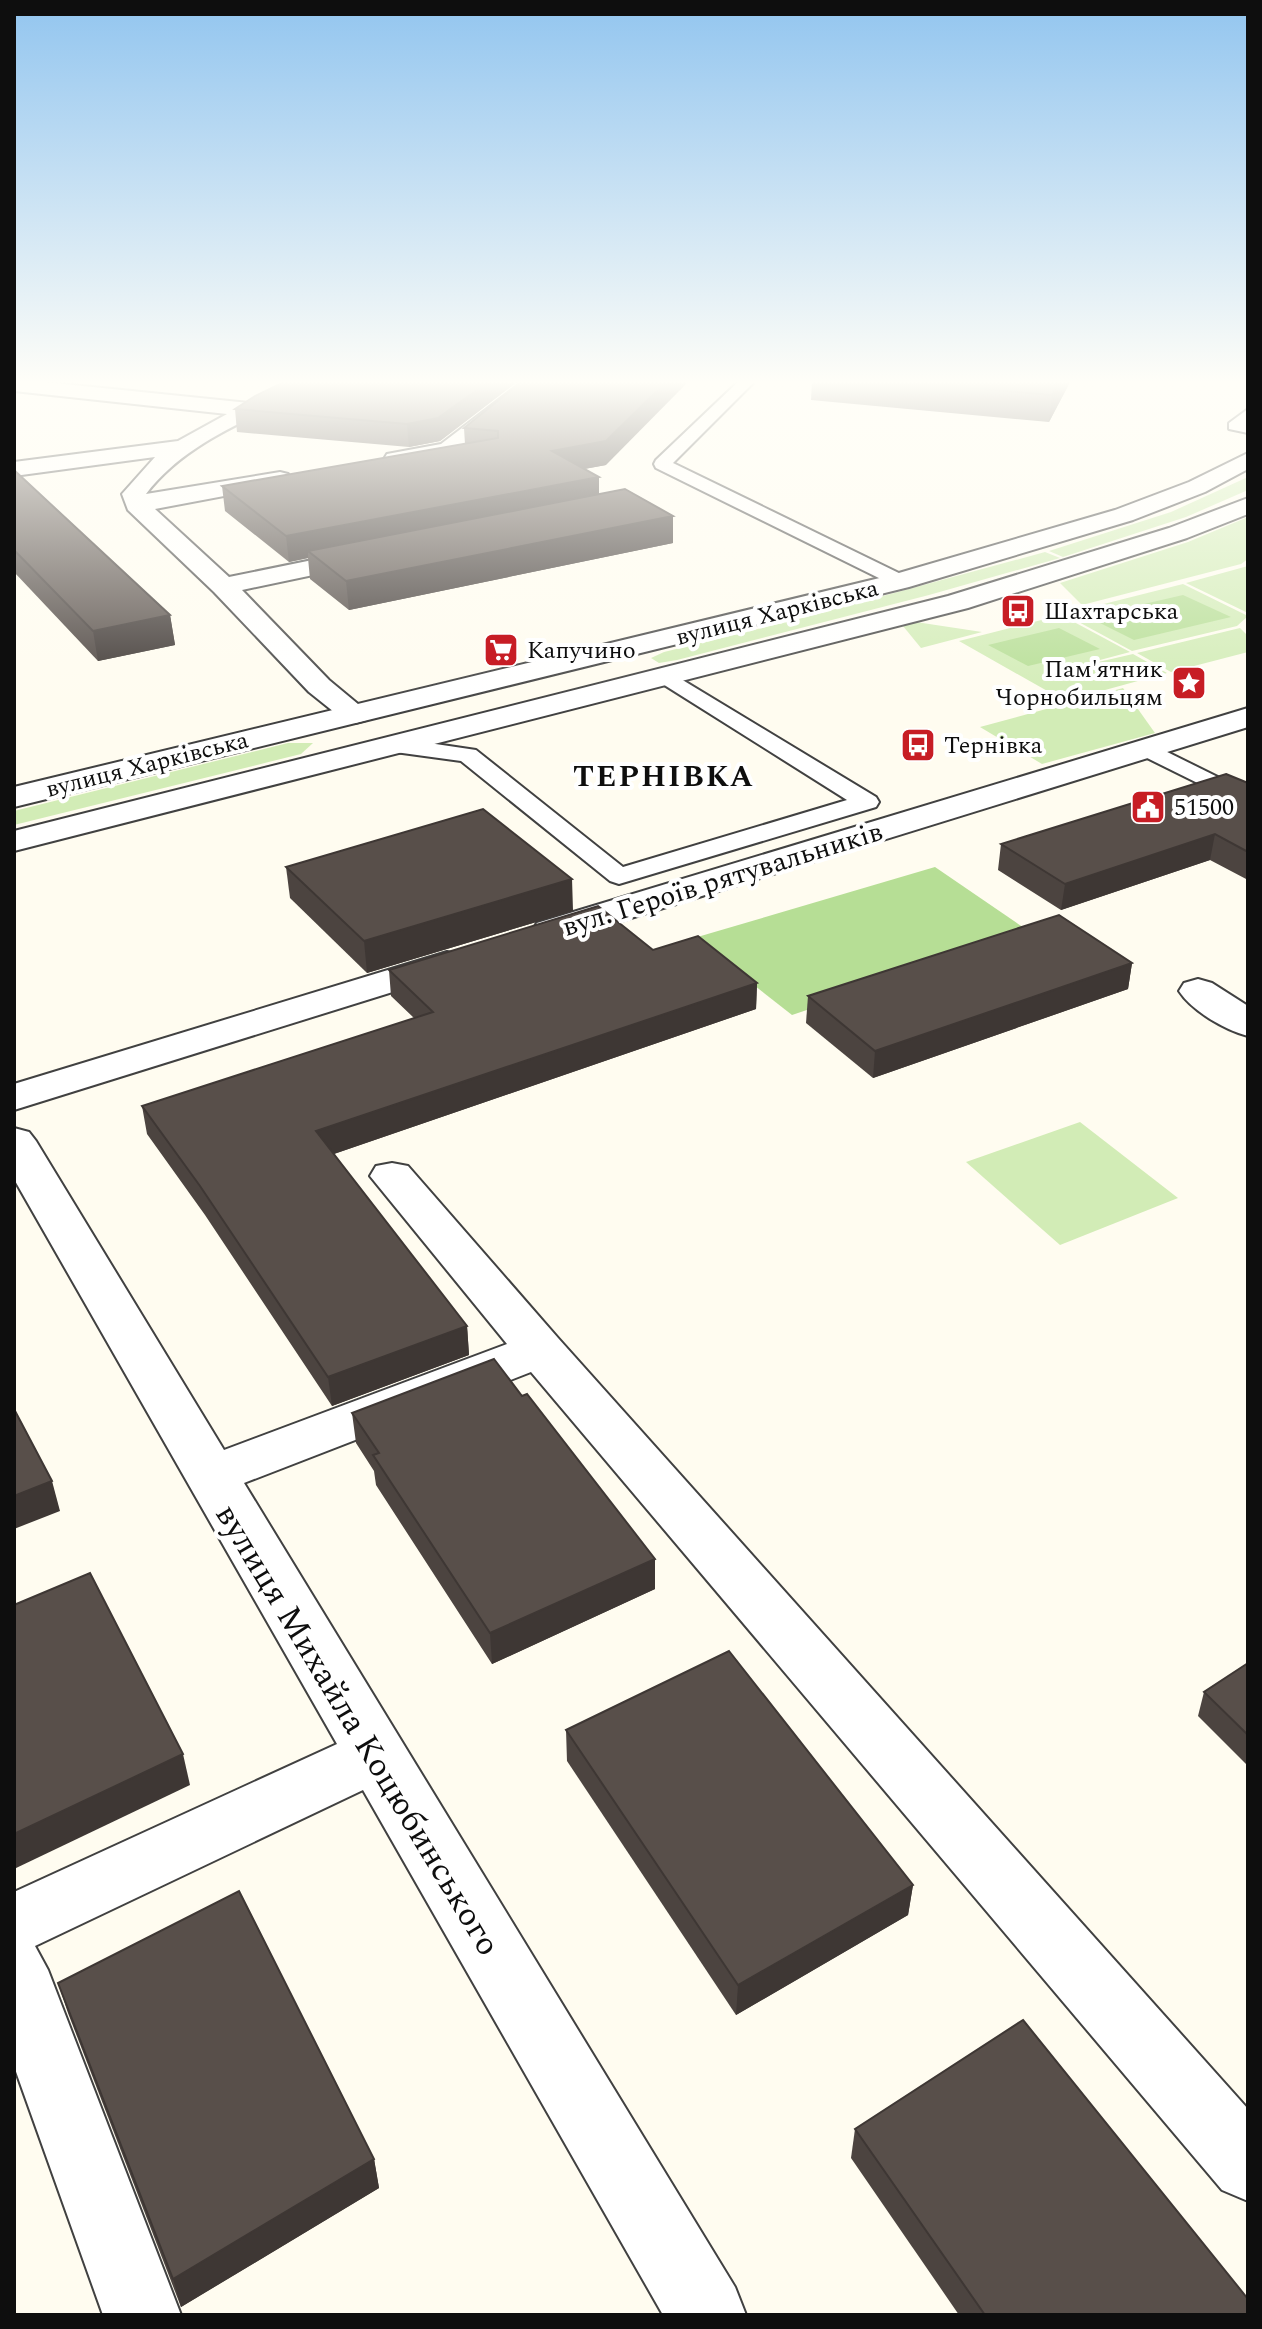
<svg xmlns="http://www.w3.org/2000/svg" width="1262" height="2329" viewBox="0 0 1262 2329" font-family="Spectral,serif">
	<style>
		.green { fill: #d2ecb6 }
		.forest { fill: #b6de95 }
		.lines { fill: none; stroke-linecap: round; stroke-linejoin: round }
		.service-casing { stroke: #414141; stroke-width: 4 }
		.minor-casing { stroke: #414141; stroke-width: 4 }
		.tertiary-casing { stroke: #414141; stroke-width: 4 }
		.service { fill: #fff; fill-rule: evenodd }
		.minor { fill: #fff; fill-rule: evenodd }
		.tertiary { fill: #fff; fill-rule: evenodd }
		.wall { fill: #4c4440 }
		.shaded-wall { fill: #3e3734 }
		.building { fill: #584f4a; stroke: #3e3734; stroke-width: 2 }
		.labels { text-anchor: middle; stroke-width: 8; stroke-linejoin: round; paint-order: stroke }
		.far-poi-label { font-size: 24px; fill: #0e0e0e; stroke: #fff; text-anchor: start }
		.far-street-label { font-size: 24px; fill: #0e0e0e; stroke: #fff }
		.street-label { font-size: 28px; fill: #0e0e0e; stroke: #fff }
		.far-district-label { font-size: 30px; font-weight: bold; letter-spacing: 2px; fill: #0e0e0e; stroke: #fff }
		.near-street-label { font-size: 34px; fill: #0e0e0e; stroke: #fff }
	</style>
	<rect width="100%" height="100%" fill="#fffcf0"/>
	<!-- green -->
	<g class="green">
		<polygon points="1248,477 1248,490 1186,517 1063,557 1049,551 1171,512"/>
		<polygon points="1248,517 1248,559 1241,564 1082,605 1060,583 1188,542"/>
		<polygon points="1045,552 1060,558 929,595 677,660 659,663 651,658 664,652 795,620"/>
		<polygon points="1248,566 1248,613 1186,583"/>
		<polygon points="1183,584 1248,616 1237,626 1132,651 1064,614"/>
		<polygon points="1061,615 1130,652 1055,672 1133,654 1167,673 1065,701 959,641"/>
		<polygon points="916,622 982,632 921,648 903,626"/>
		<polygon points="1240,628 1248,636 1248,652 1171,672 1137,653"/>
		<polygon points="1123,688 1155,733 1042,764 980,727"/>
		<polygon points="288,743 313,743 301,754 14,825 14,811"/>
		<polygon points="1080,1122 1178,1198 1060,1245 966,1162"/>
	</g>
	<!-- forest -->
	<g class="forest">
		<polygon points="1183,595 1231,617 1134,640 1088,617"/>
		<polygon points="1059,628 1100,649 1028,666 988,645"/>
		<polygon points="935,867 1033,934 792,1015 694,938"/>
	</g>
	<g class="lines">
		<!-- service casing -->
		<g class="service-casing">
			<g id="service">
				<polygon points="738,382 754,382 673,463 907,577 910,581 907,585 893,585 656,468 654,464 656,460"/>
				<polygon points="1248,409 1248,433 1229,429 1229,423"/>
				<polygon points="666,670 876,797 879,802 876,807 619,884 610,881 461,761 395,752 387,750 384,745 387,740 395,738 476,750 623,867 847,800 658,681 655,676 658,671"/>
				<polygon points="1145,741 1248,792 1248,808 1137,753 1134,748 1137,743"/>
			</g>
		</g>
		<!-- minor casing -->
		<g class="minor-casing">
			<g id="minor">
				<path d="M14 382H44L249 403 294 382H320L317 386C258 416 187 440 146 494L280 472 288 474 292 479 288 484 155 509 229 577 366 549 375 552 379 557 375 562 242 590 329 680 370 714 366 720 355 723 344 720 309 692 214 592 128 510 122 494 155 457 14 476V462L178 441 227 414 14 391Z"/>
				<polygon points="522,382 545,382 456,455 395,466 387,464 384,459 387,454 441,444"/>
				<polygon points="1248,708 1248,727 563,939 550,942 537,939 532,931 537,923"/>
				<polygon points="447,952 460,955 466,963 460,971 14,1110 14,1084"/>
				<path d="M1198 979 1212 983 1248 1006V1036C1225 1030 1192 1011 1179 991L1184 983Z"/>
				<polygon points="14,1128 29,1132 36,1141 224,1450 507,1344 370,1176 376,1166 392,1163 408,1166 558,1338 1248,2109 1248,2201 1222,2190 531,1372 244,1483 735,2287 746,2315 663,2315 363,1790 35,1946 48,1970 181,2315 103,2315 14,2066 14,1892 337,1744 14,1179"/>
			</g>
		</g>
		<!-- tertiary casing -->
		<g class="tertiary-casing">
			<g id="tertiary">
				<polygon points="1248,453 1248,469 1205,492 1133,520 909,587 14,807 14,787 892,575 1115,510 1189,482"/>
				<polygon points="1248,498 1248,514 1187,538 968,608 14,851 14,831 948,596 1169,528"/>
			</g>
		</g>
		<!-- service -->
		<use href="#service" class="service"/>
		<!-- minor -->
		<use href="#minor" class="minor"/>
		<!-- tertiary -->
		<use href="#tertiary" class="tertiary"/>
	</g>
	<!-- wall -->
	<g class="wall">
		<polygon points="517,382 440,441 409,447 237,432 235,409"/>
		<polygon points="521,382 606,465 584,469 599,477 599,494 673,516 673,543 349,610 310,579 308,558 289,562 225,511 222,486 465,444 464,428"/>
		<polygon points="812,382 1070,382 1049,422 811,400"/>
		<polygon points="14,470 170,615 175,645 98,661 14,572"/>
		<polygon points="1248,783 1248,880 1210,860 1061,910 998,870 1001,844"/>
		<polygon points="286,867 573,911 367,973 290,898"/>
		<polygon points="653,950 757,983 756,1009 334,1154 467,1326 469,1355 332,1406 205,1215 147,1134 142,1106 414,1018 391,996 389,970"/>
		<polygon points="1132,963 1128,989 873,1078 806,1023 808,996"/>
		<polygon points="522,1396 655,1559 655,1589 492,1664 376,1485 374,1471 356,1443 352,1413"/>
		<polygon points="1248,1663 1248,1766 1198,1716 1204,1692"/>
		<polygon points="566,1730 913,1885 908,1915 736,2015 567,1761"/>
		<polygon points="58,1983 374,2159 379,2188 181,2307 68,2013"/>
		<polygon points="855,2129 1248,2315 959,2315 851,2158"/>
	</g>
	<!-- shaded-wall -->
	<g class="shaded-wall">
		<polygon points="488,382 517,382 440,441 409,447 407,424"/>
		<polygon points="666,382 688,382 606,465 552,475 552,451"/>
		<polygon points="1059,382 1070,382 1049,422 1052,395"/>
		<polygon points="599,477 599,501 308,551 308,558 289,562 286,536"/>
		<polygon points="673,516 673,543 349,610 346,581"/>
		<polygon points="170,615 175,645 98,661 93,631"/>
		<polygon points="1215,834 1210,860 1061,910 1065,884"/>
		<polygon points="572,879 573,911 367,973 364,941"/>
		<polygon points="1132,963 1128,989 873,1078 875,1051"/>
		<polygon points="757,983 756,1009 319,1159 316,1131"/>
		<polygon points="467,1326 469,1355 332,1406 328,1377"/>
		<polygon points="52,1481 60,1511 14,1529 14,1496"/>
		<polygon points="655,1559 655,1589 492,1664 490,1633"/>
		<polygon points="183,1754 190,1785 14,1869 14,1834"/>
		<polygon points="913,1885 908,1915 736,2015 738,1985"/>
		<polygon points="374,2159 379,2188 181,2307 173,2279"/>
	</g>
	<!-- building -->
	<g class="building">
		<polygon points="284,382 488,382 438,418 407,424 235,409 255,396"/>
		<polygon points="521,382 666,382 606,441 552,451 599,477 286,536 222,486 498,438 498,431 464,428"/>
		<polygon points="907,382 1059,382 1052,395"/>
		<polygon points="14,470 170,615 93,631 14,550"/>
		<polygon points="625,489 673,516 346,581 308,551"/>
		<polygon points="1226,774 1248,783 1248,852 1215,834 1065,884 1001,844"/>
		<polygon points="483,809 572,879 364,941 286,867"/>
		<polygon points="598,906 653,950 698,936 757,983 316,1131 467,1326 328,1377 200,1186 142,1106 433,1012 389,970"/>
		<polygon points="1059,915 1132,963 875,1051 808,996"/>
		<polygon points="494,1359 522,1396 527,1394 655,1559 490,1633 373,1455 379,1453 352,1413"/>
		<polygon points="14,1409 52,1481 14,1496"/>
		<polygon points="90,1573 183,1754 14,1834 14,1605"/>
		<polygon points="729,1651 913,1885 738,1985 566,1730"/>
		<polygon points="1248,1663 1248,1735 1204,1692"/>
		<polygon points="239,1891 374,2159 173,2279 58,1983"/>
		<polygon points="1023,2020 1248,2299 1248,2315 985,2315 855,2129"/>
	</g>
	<!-- sky -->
	<linearGradient id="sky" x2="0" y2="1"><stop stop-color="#92c5ef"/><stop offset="0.54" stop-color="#fffef8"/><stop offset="1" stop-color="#fffef8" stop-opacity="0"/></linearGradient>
	<rect width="1262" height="708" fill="url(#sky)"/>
	<!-- icons -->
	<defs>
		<g id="bus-square" transform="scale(1.8)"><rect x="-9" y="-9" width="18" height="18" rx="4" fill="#c71d25" stroke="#fff"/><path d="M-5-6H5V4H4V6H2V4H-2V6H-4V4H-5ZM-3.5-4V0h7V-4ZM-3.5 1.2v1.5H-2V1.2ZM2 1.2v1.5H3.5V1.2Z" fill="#fff"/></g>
		<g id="supermarket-square" transform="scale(1.8)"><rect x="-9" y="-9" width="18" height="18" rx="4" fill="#c71d25" stroke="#fff"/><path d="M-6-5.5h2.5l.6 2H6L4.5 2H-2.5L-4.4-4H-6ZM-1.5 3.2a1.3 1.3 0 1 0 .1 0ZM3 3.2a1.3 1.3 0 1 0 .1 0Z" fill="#fff"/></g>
		<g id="sight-square" transform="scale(1.8)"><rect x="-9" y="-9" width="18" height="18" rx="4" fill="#c71d25" stroke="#fff"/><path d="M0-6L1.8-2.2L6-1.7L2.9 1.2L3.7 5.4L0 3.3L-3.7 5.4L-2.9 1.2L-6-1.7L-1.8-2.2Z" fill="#fff"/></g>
		<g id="civic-square" transform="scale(1.8)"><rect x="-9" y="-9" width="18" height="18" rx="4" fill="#c71d25" stroke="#fff"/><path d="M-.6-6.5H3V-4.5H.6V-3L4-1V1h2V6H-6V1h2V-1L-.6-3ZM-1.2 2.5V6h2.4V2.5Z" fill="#fff"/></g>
	</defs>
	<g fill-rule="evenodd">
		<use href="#bus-square" x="1018" y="611"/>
		<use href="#supermarket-square" x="501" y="650"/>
		<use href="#sight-square" x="1189" y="683"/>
		<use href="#bus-square" x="918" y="745"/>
		<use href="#civic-square" x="1148" y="807"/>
	</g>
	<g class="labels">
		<!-- far-poi labels -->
		<g class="far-poi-label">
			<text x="1044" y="619">Шахтарська</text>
			<text x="527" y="658">Капучино</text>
			<text x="1163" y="677" text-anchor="end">Пам'ятник<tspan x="1163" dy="28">Чорнобильцям</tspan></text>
			<text x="944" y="753">Тернівка</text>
			<text x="1174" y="815">51500</text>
		</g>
		<!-- far-street labels -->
		<g class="far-street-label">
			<text transform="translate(777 612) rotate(-14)" y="8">вулиця Харківська</text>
			<text transform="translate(147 764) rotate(-14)" y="8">вулиця Харківська</text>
		</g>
		<!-- street labels -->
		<g class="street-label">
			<text transform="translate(722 878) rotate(-17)" y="10">вул. Героїв рятувальників</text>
		</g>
		<!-- far-district labels -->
		<g class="far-district-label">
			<text x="664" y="786">ТЕРНІВКА</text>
		</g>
		<!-- near-street labels -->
		<g class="near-street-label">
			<text transform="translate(359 1729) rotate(59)" y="12">вулиця Михайла Коцюбинського</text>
		</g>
	</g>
	<!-- border -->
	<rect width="1262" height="2329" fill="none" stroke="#0e0e0e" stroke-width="32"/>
</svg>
